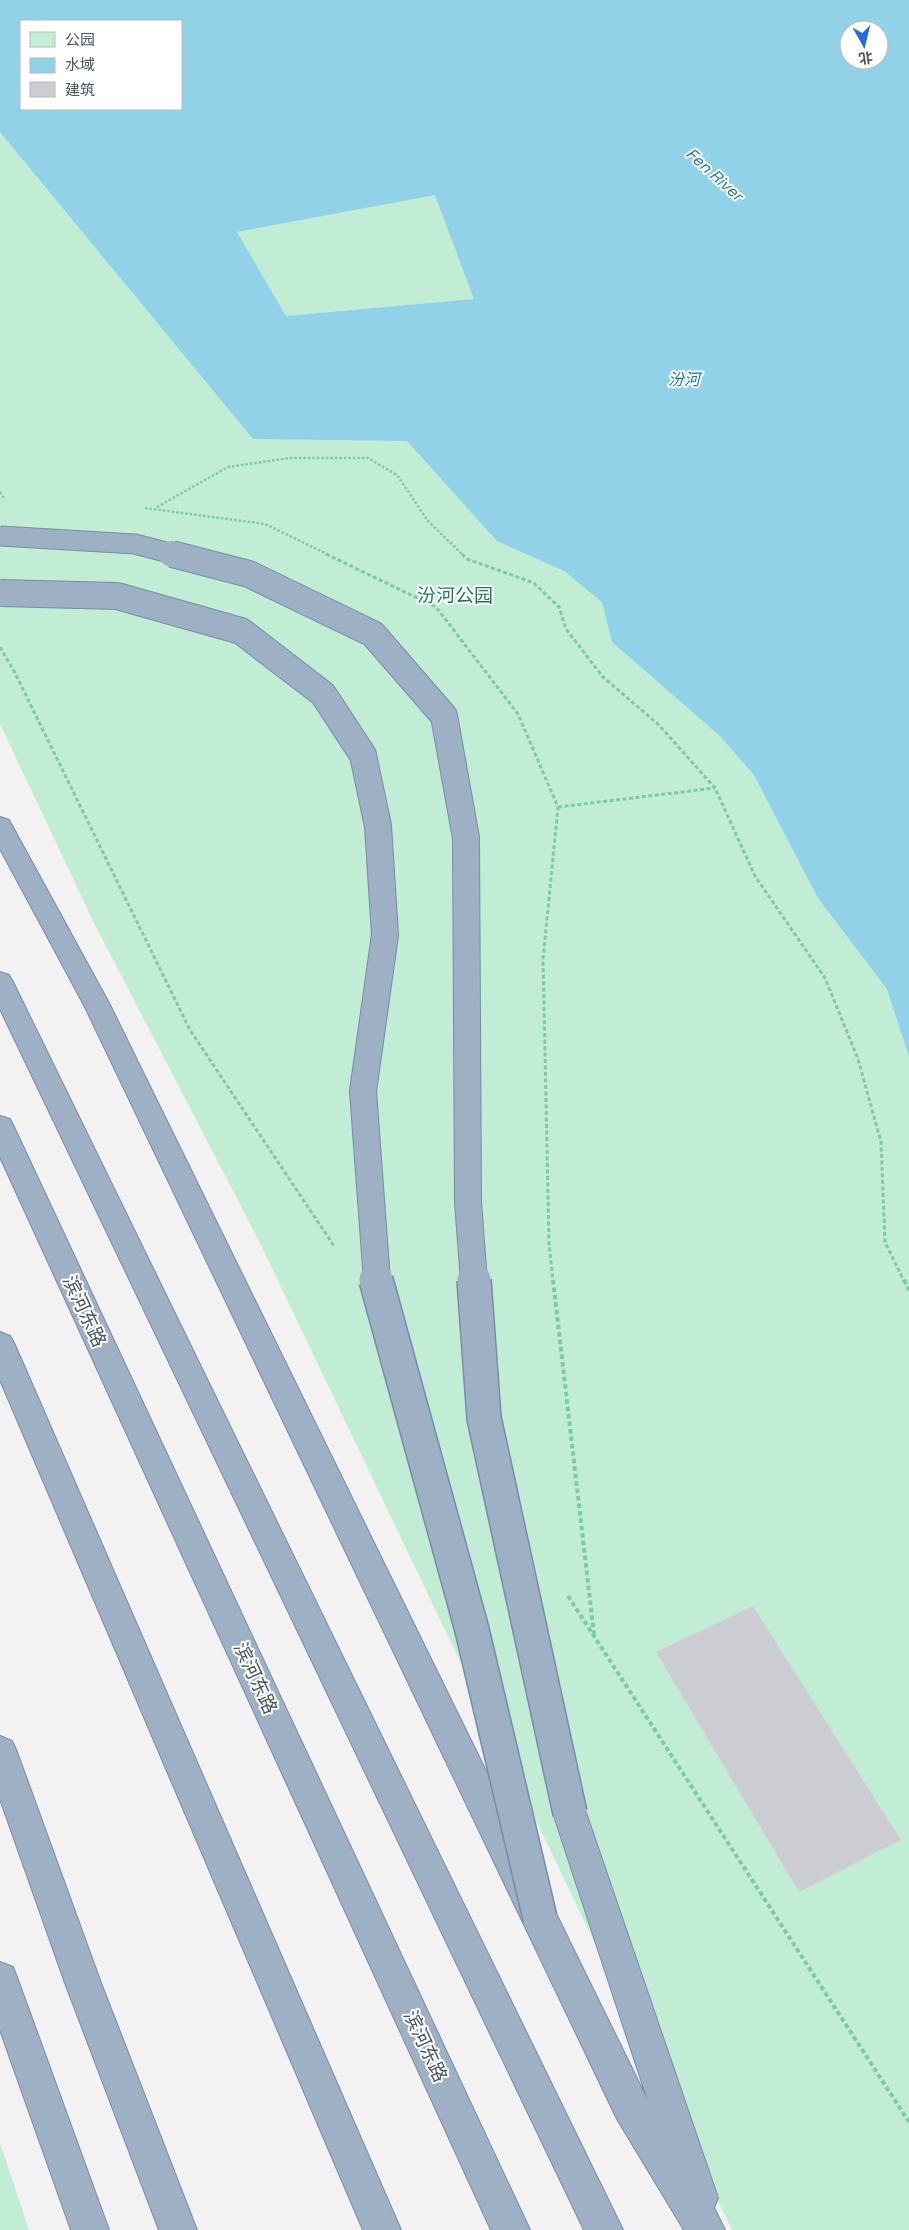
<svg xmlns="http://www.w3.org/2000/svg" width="909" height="2230" viewBox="0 0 909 2230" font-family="'Space Grotesk','Noto Sans SC',sans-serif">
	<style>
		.green { fill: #c2edd5; fill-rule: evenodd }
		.water { fill: #92d2e8; fill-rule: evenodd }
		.building { fill: #cbcdd3; stroke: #d5d7dc }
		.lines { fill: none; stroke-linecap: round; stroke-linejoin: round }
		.trunk-casing { stroke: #778ca8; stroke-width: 2 }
		.path-far2 { stroke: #7ccaa6; stroke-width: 2.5; stroke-dasharray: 2.5 2; stroke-linecap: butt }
		.path-far1 { stroke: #7ccaa6; stroke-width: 3; stroke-dasharray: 4 2.5; stroke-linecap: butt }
		.path { stroke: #7ccaa6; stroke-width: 4; stroke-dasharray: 4.5 3; stroke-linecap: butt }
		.trunk { fill: #9eb0c4; fill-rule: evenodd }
		.trunk-bridge-far2-casing { stroke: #778ca8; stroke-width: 21; stroke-linecap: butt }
		.trunk-bridge-far1-casing { stroke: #778ca8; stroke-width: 28; stroke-linecap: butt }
		.trunk-bridge-casing { stroke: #778ca8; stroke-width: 36; stroke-linecap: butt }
		.trunk-bridge-far2 { stroke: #9eb0c4; stroke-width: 19 }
		.trunk-bridge-far1 { stroke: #9eb0c4; stroke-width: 26 }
		.trunk-bridge { stroke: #9eb0c4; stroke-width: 33 }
		.labels { text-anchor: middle; stroke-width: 4; stroke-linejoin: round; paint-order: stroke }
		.far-water-label { font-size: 16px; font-style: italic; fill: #157b9e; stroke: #fff }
		.park-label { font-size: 19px; fill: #1d7c50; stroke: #fff }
		.street-label { font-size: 19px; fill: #49535d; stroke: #fff }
	</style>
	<rect width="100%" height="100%" fill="#f3f1f1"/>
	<!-- green -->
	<g class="green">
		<path d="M0 0H909V2230H732L258 1239 94 923 0 724ZM21 21H181V109H21ZM849 30H879V60H849Z"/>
		<polygon points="0,2143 29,2230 0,2230"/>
	</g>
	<!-- water -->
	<path class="water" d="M0 0H909V1057L887 989 818 898 754 775 720 736 612 642 602 602 564 571 497 541 407 441 253 439 0 132ZM21 21H181V109H21ZM849 30H879V60H849ZM435 195 474 299 286 316 237 232Z"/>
	<!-- building -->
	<polygon class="building" points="753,1606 901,1840 799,1892 656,1652"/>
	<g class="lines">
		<!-- trunk casing -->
		<g class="trunk-casing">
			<g id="trunk">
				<polygon points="0,817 9,820 110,1005 648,2101 553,1813 558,1801 570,1796 582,1801 718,2198 714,2208 725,2230 684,2230 617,2119 84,1005 0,849"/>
				<polygon points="0,972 9,975 13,982 623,2230 584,2230 0,1009"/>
				<polygon points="0,1116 10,1119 14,1127 530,2230 491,2230 0,1157"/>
				<polygon points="0,1332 10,1336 15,1345 401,2230 363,2230 0,1380"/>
				<polygon points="0,1736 12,1741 17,1752 101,1983 197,2230 159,2230 65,1983 0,1799"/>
				<polygon points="0,1962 13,1967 18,1980 109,2230 71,2230 0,2030"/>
			</g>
		</g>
		<!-- path-far2 -->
		<g class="path-far2">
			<polyline points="0,492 5,500"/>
			<polyline points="157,507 228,467 290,458 368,458 397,475 428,521 463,555"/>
			<polyline points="145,508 265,524 329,555"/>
		</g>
		<!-- path-far1 -->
		<g class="path-far1">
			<polyline points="326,554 436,607 518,714 558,807 543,959 549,1243 553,1281"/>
			<polyline points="462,554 467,559 534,583 559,607 566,629 603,677 659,725 715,788 755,876 825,978 858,1059 881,1142 885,1242 904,1281"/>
			<polyline points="0,647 15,673 190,1030 334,1246"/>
			<polyline points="558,807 715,788"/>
		</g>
		<!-- path -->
		<g class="path">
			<polyline points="553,1280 594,1635"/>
			<polyline points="904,1280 909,1290"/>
			<polyline points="568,1596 909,2122"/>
		</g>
		<!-- trunk -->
		<use href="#trunk" class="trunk"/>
		<!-- trunk-bridge-far2 casing -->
		<g class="trunk-bridge-far2-casing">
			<polyline id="trunk-bridge-far2" points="0,536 135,544 177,555"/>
		</g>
		<!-- trunk-bridge-far1 casing -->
		<g class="trunk-bridge-far1-casing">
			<g id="trunk-bridge-far1">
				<polyline points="172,554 249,574 373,634 444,716 466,838 468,1202 474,1281"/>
				<polyline points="0,593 117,596 241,631 323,694 363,755 378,826 385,935 363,1091 377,1281"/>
			</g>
		</g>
		<!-- trunk-bridge casing -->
		<g class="trunk-bridge-casing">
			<g id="trunk-bridge">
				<polyline points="376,1280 472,1630 540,1918"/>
				<polyline points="474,1280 484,1418 570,1813"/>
			</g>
		</g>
		<!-- trunk-bridge-far2 -->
		<use href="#trunk-bridge-far2" class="trunk-bridge-far2"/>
		<!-- trunk-bridge-far1 -->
		<use href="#trunk-bridge-far1" class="trunk-bridge-far1"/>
		<!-- trunk-bridge -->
		<use href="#trunk-bridge" class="trunk-bridge"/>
	</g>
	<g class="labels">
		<!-- far-water labels -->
		<g class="far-water-label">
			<text transform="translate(715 174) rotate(42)" y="6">Fen River</text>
			<text x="684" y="385">汾河</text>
		</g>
		<!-- park labels -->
		<g class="park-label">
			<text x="455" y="602">汾河公园</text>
		</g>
		<!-- street labels -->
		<g class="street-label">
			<text transform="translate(85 1311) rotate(65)" y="7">滨河东路</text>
			<text transform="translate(256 1678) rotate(65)" y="7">滨河东路</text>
			<text transform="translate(426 2046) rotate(65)" y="7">滨河东路</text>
		</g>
	</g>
	<!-- legend -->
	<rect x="20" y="20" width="162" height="90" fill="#ffffff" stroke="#b6babe"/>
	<rect x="30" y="32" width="25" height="15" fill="#c2edd5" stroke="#b6babe"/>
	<text x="65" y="45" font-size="15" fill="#49535d">公园</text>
	<rect x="30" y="58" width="25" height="15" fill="#92d2e8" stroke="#b6babe"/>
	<text x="65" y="70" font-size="15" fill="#49535d">水域</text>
	<rect x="30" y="82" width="25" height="15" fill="#cbcdd3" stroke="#b6babe"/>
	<text x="65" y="95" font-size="15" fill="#49535d">建筑</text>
	<!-- north arrow -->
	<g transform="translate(864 45) rotate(172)"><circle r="24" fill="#ffffff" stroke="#b6babe"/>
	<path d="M0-4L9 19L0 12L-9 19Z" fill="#246cda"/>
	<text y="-8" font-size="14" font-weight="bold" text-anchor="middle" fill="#49535d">北</text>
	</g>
</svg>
